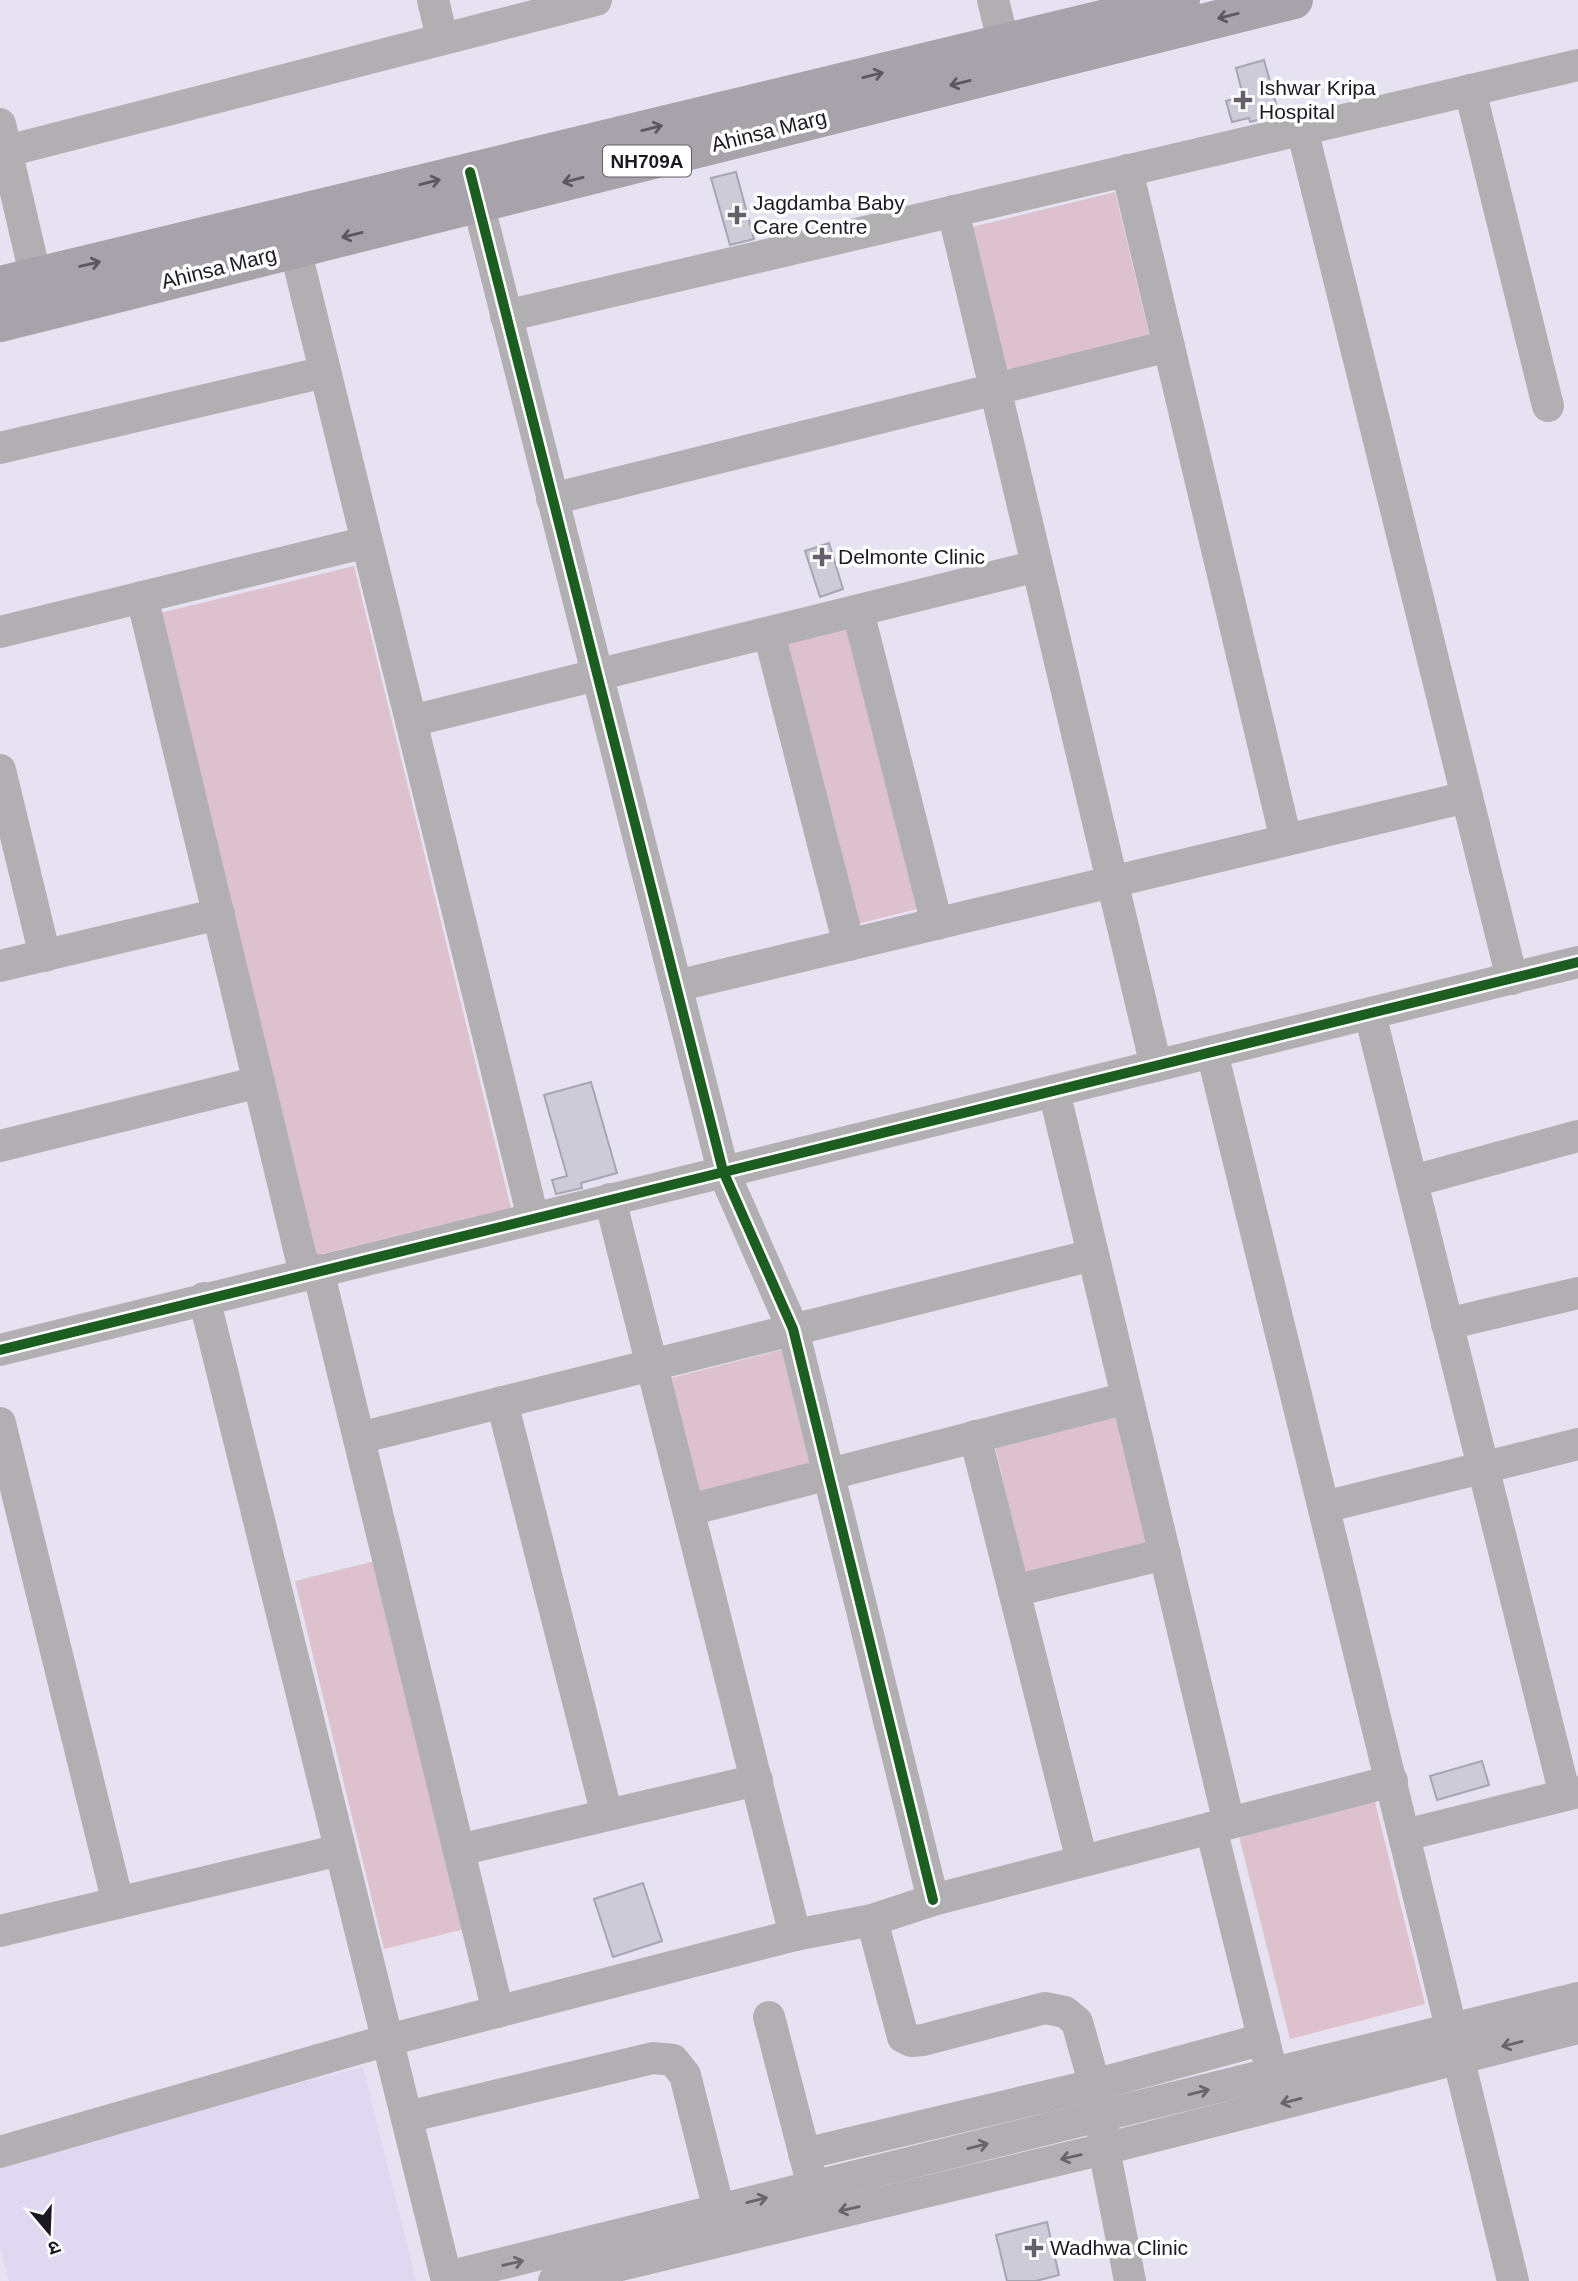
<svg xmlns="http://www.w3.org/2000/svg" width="1578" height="2281" viewBox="0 0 1578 2281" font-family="Arial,'Noto Sans Devanagari',sans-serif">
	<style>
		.built { fill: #e0d7f1 }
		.park { fill: #ddc1cc }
		.building { fill: #cccbd7; stroke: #a6a6b2; stroke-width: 2 }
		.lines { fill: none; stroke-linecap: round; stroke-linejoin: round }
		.minor { stroke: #b2afb3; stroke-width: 32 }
		.highway { stroke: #a8a2aa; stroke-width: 38 }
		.cycleway-casing { stroke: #fff; stroke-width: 15 }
		.cycleway { stroke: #1b5e20; stroke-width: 10 }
		.oneway { stroke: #5c5760 }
		.oneway2 { stroke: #68646b }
		.poi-dot { fill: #645f6b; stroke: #fff; stroke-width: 2.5 }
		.labels { text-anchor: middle; stroke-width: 7; stroke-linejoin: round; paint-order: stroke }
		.shield { fill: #fff; stroke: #615e65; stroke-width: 2 }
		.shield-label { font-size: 19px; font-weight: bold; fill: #1d1923 }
		.poi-label { font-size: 21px; fill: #1d1923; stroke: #fff; text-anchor: start }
		.street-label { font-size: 21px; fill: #1d1923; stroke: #fff }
	</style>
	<rect width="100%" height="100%" fill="#e7e2f2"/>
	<!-- built -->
	<polygon class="built" points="363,2067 416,2281 9,2281 0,2247 0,2158"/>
	<!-- park -->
	<g class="park">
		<polygon points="1115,192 1151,342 1004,377 968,228"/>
		<polygon points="354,566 511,1208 317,1255 160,613"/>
		<polygon points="851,622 921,908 853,925 782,639"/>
		<polygon points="784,1349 813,1465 700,1494 671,1378"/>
		<polygon points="1121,1416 1152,1547 1025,1577 995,1446"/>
		<polygon points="375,1561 465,1929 384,1949 295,1581"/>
		<polygon points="1374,1798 1425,2004 1290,2039 1238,1832"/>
	</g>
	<!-- building -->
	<g class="building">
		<polygon points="1264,60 1279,114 1250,122 1249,118 1232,122 1226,101 1243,96 1236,68"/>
		<polygon points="736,172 754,239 730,245 711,178"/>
		<polygon points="829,543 843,589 820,597 805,551"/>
		<polygon points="591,1082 617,1173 581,1183 582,1188 556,1194 552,1180 567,1176 544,1095"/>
		<polygon points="1482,1761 1489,1785 1437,1800 1430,1776"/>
		<polygon points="643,1883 662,1941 613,1957 594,1899"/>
		<polygon points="1047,2222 1059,2275 1036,2281 1007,2281 996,2235"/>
	</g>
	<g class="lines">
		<!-- minor -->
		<g class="minor">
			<polyline points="433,0 442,38"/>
			<polyline points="993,0 1009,66"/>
			<polyline points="1470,90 1548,406"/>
			<polyline points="0,124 41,300"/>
			<polyline points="1302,129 1512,979"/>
			<polyline points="7,151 596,0"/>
			<polyline points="1127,170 1286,840"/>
			<polyline points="473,183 723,1171 793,1329 933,1900"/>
			<polyline points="953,211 1156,1066"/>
			<polyline points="290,228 533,1218"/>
			<polyline points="506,316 1578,65"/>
			<polyline points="0,448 325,372"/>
			<polyline points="552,499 1169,346"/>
			<polyline points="142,597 305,1274"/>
			<polyline points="858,611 937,924"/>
			<polyline points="0,632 367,542"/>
			<polyline points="769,633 849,945"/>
			<polyline points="411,721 1037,566"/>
			<polyline points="0,770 45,956"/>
			<polyline points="0,966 219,914"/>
			<polyline points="676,986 1467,797"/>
			<polyline points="1370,1014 1565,1795"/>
			<polyline points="1212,1052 1513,2281"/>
			<polyline points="1054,1091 1229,1823"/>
			<polyline points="0,1146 259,1082"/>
			<polyline points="1413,1181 1578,1136"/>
			<polyline points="610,1199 795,1935"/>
			<polyline points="318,1270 498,2012"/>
			<polyline points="204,1298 447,2281"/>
			<polyline points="1447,1324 1578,1293"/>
			<polyline points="0,1350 1578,962"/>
			<polyline points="502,1402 607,1815"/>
			<polyline points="0,1423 118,1903"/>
			<polyline points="975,1436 1082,1861"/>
			<polyline points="359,1438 1093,1255"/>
			<polyline points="1324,1507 1578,1444"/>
			<polyline points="689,1510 1127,1398"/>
			<polyline points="1014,1591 1165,1554"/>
			<polyline points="1211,1828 1268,2057"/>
			<polyline points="1405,1835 1578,1792"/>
			<polyline points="459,1850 757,1780"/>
			<polyline points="872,1920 903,2037 911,2041 923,2040 1045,2008 1065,2012 1077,2022 1103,2115 1104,2149 1130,2281"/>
			<polyline points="0,1931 340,1850"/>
			<polyline points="769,2017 810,2175"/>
			<polyline points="407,2117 653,2058 673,2060 685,2075 724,2230"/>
			<polyline points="0,2152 388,2040 795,1935 872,1920 933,1900 1392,1781"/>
			<polyline points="804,2154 1094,2085 1264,2039"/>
			<polyline points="447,2277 1578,1998"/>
			<polyline points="554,2281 1104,2149 1578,2028"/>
		</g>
		<!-- highway -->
		<g class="highway">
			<polyline points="0,285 1181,0"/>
			<polyline points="0,323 1294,0"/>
		</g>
		<!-- cycleway casing -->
		<g class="cycleway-casing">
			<g id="cycleway">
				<polyline points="470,172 723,1171 793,1329 933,1900"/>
				<polyline points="0,1350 1578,962"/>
			</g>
		</g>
		<!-- cycleway -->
		<use href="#cycleway" class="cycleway"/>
	</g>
	<!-- one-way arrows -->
	<defs><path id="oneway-shaft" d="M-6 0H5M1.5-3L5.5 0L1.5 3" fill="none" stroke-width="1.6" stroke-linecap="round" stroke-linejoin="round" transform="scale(1.75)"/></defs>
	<g class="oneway">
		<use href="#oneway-shaft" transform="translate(1228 16) rotate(166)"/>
		<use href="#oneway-shaft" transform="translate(873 75) rotate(-14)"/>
		<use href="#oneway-shaft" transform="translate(960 83) rotate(166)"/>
		<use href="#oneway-shaft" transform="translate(652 128) rotate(-14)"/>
		<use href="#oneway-shaft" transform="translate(573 180) rotate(166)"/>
		<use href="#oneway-shaft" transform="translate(430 182) rotate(-14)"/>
		<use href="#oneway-shaft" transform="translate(352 235) rotate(166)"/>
		<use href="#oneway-shaft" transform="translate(90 264) rotate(-13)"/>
	</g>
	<g class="oneway2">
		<use href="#oneway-shaft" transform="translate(1512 2044) rotate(166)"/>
		<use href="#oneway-shaft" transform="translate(1199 2092) rotate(-14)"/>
		<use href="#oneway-shaft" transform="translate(1291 2101) rotate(166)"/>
		<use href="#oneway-shaft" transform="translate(978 2146) rotate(-14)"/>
		<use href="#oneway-shaft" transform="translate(1071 2157) rotate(167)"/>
		<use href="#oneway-shaft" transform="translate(757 2200) rotate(-14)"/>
		<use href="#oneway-shaft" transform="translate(849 2209) rotate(167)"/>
		<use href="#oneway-shaft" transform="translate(513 2263) rotate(-13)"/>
	</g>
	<!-- markers -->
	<g class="poi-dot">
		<path d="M1239.5 89.5h7v7h7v7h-7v7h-7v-7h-7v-7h7z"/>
		<path d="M733.5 204.5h7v7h7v7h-7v7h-7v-7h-7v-7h7z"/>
		<path d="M818.5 546.5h7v7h7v7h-7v7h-7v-7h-7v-7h7z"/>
		<path d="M1030.5 2237.5h7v7h7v7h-7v7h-7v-7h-7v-7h7z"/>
	</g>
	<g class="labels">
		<!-- shield labels -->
		<rect class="shield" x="603" y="145.5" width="88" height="31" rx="5"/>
		<g class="shield-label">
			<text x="647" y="168">NH709A</text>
		</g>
		<!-- poi labels -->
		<g class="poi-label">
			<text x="1259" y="95">Ishwar Kripa<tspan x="1259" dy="24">Hospital</tspan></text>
			<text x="753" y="210">Jagdamba Baby<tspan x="753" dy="24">Care Centre</tspan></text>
			<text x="838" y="564">Delmonte Clinic</text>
			<text x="1050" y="2255">Wadhwa Clinic</text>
		</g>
		<!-- street labels -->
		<g class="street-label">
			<text transform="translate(769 131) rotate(-14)" y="7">Ahinsa Marg</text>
			<text transform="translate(219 268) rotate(-14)" y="7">Ahinsa Marg</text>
		</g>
	</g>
	<!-- north arrow -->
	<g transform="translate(49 2232) rotate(161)" stroke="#ffffff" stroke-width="5" paint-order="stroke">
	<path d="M0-5L12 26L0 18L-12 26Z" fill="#1d1923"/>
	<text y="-10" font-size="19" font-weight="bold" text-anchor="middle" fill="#1d1923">उ</text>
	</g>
</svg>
